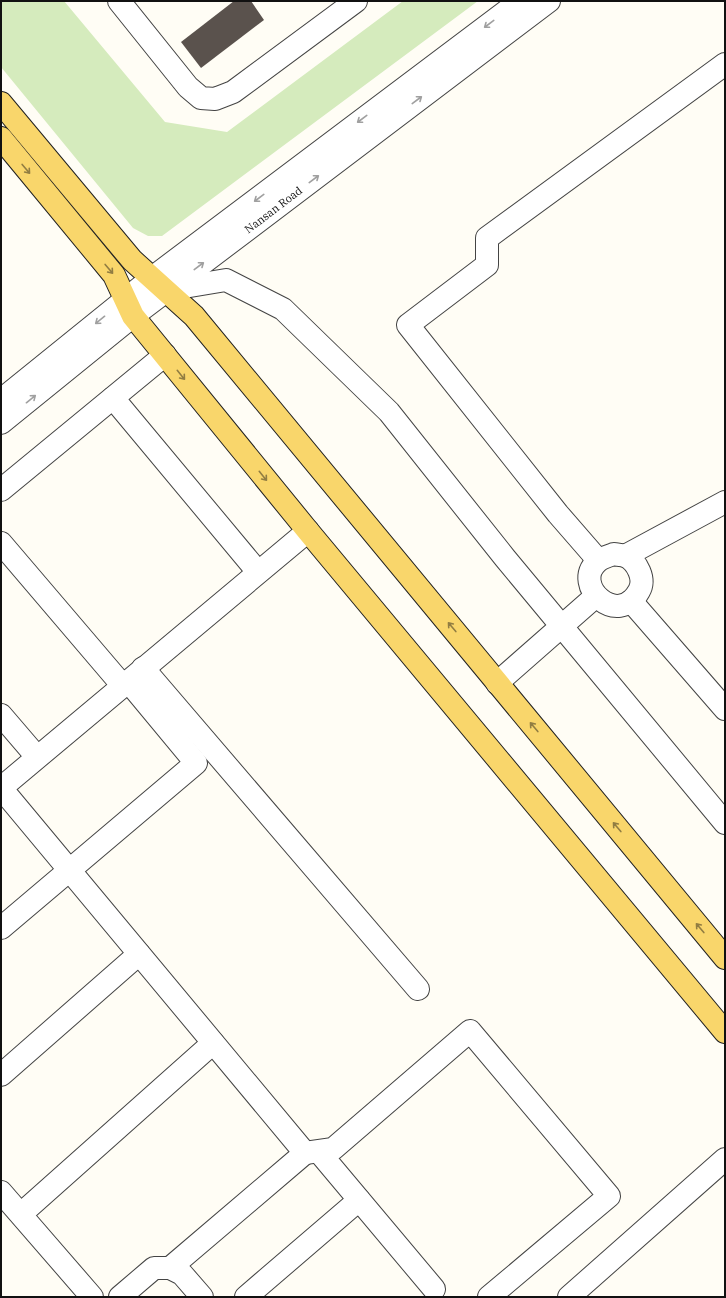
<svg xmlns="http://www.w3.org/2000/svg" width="726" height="1298" viewBox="0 0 726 1298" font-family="'IBM Plex Serif',serif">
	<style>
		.green { fill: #d5ebbd }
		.building { fill: #5a524d }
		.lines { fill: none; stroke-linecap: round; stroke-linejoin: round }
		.minor-casing { stroke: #444; stroke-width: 24 }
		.major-casing { stroke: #222; stroke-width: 24 }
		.minor { stroke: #fff; stroke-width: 22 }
		.major { stroke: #f9d66b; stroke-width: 22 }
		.oneway { stroke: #a0a0a0 }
		.oneway2 { stroke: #917d42 }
		.labels { text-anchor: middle; stroke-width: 4; stroke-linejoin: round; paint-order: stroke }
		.street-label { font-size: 11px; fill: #111; stroke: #fff }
	</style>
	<rect width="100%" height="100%" fill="#fffdf5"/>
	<!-- green -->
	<polygon class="green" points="1,1 64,1 165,122 227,132 403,1 478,1 162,236 148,236 133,228 1,67"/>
	<!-- building -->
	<polygon class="building" points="234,1 251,1 264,20 201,68 181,42"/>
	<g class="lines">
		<!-- minor casing -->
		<g class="minor-casing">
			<g id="minor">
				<polyline points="119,1 188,87 201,98 215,99 233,92 356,1"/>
				<polyline points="166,290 226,280 283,309 389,412 505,558 725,823"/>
				<polyline points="113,398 258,572"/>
				<polyline points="1,400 152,278 520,1"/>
				<path id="s1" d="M1 423 133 316 549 1"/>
				<polyline points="1,490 165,355"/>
				<polyline points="1,543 123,686"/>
				<path d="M614 554C618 555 623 555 626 556 637 562 646 579 639 591 618 629 571 585 597 562 601 558 608 556 614 554Z"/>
				<polyline points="625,556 725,502"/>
				<polyline points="598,560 558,514 408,325 487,265 487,238 725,64"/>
				<polyline points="631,601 725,709"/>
				<polyline points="143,668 418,989"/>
				<polyline points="497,683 596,596"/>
				<polyline points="1,715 37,757"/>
				<polyline points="1,788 305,1153 170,1268"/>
				<polyline points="1,788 308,531"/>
				<polyline points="1,928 196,763 128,681"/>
				<polyline points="1,1075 139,954"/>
				<polyline points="319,1152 434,1289"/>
				<polyline points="305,1153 333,1149 470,1031 609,1196 489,1297"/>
				<polyline points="1,1192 92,1297"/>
				<polyline points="21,1214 213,1043"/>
				<polyline points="120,1297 154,1268 170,1268 182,1274 202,1297"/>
				<polyline points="246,1297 359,1200"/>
				<polyline points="569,1297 725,1159"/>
			</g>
		</g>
		<!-- major casing -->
		<g class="major-casing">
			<g id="major">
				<polyline points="1,103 132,260 194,316 725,958"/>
				<polyline points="1,138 114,275 133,316 308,531 725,1032"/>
			</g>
		</g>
		<!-- minor -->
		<use href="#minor" class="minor"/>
		<!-- major -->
		<use href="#major" class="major"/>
	</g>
	<!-- one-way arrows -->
	<defs><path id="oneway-shaft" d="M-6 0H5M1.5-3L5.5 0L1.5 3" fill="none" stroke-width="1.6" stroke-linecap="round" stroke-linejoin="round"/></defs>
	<g class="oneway">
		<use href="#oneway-shaft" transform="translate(489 24) rotate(143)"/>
		<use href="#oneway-shaft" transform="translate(417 100) rotate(-37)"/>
		<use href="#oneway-shaft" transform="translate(362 119) rotate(143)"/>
		<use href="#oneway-shaft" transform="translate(314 179) rotate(-37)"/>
		<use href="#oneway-shaft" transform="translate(259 198) rotate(143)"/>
		<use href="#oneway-shaft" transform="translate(199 266) rotate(-37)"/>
		<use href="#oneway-shaft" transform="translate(100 320) rotate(141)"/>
		<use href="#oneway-shaft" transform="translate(31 399) rotate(-39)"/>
	</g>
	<g class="oneway2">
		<use href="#oneway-shaft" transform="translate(26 169) rotate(50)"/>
		<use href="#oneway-shaft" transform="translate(109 269) rotate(50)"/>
		<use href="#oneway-shaft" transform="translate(181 375) rotate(51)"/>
		<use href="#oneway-shaft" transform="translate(263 476) rotate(51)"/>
		<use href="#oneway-shaft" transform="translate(452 627) rotate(-130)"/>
		<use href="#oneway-shaft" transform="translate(534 727) rotate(-130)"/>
		<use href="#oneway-shaft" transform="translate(617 827) rotate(-130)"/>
		<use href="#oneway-shaft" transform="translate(700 928) rotate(-130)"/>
	</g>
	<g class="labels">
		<!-- street labels -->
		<g class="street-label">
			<text dy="4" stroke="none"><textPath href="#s1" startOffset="346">Nansan Road</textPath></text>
		</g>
	</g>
	<!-- border -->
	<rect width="726" height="1298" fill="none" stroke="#111111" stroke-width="4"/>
</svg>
